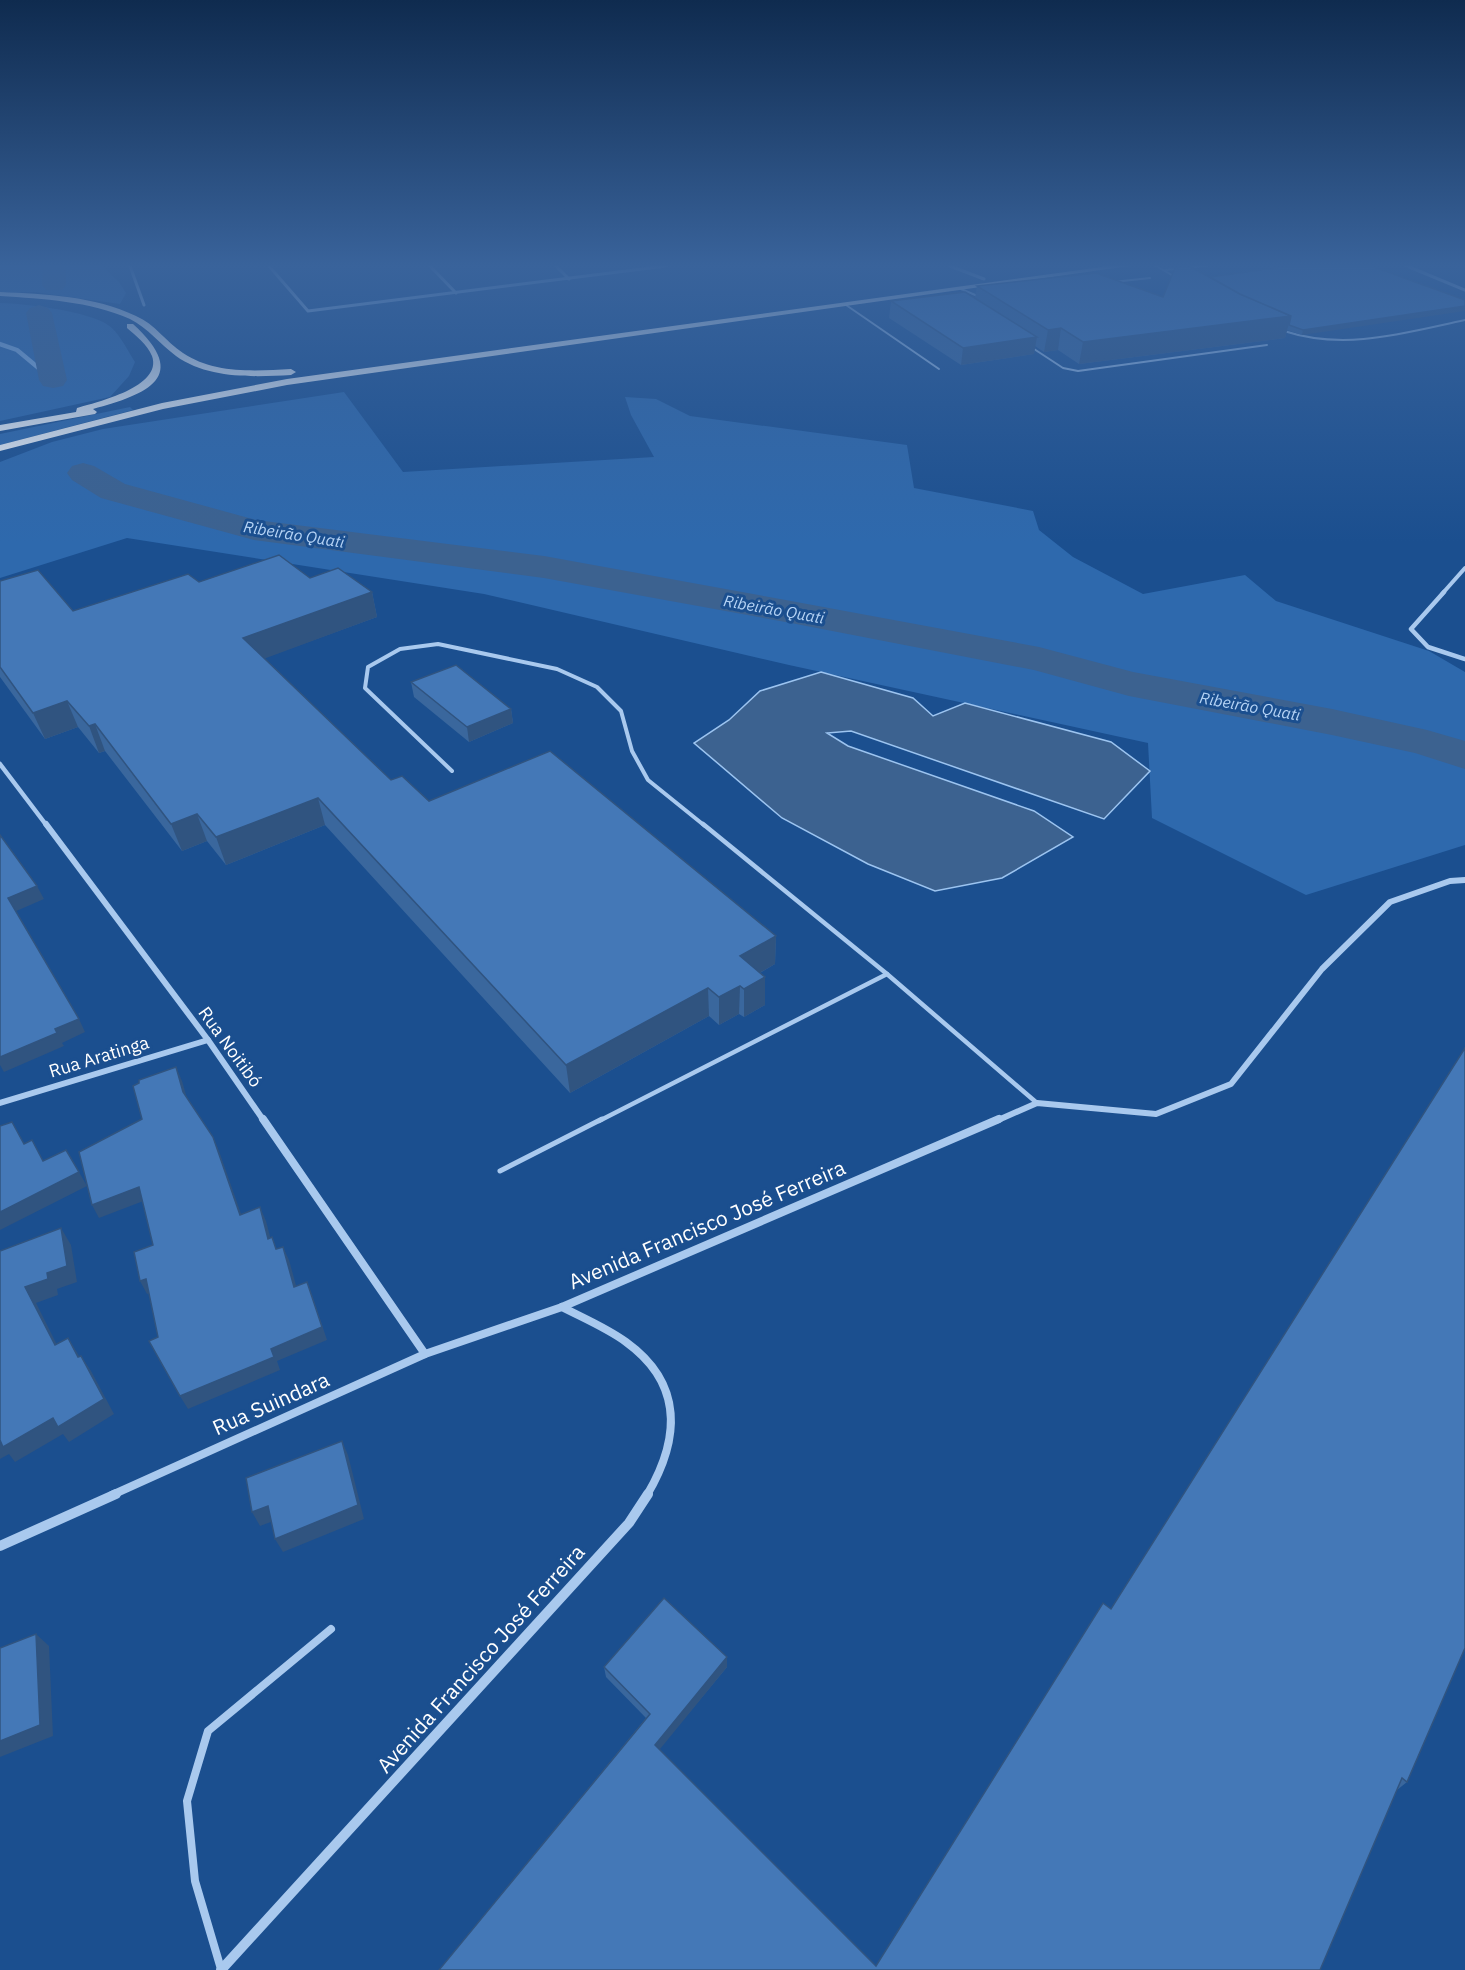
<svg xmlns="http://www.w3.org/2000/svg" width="1465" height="1970" viewBox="0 0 1465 1970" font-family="'IBM Plex Sans',sans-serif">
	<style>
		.green { fill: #2e69ad }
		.water { fill: #3c6290; stroke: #9cc4f0; stroke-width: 1.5 }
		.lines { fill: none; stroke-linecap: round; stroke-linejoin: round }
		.stream { stroke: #9cc4f0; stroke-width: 4.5 }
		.river { fill: #3c6290; fill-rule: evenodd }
		.lane-far4 { stroke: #a9c9ee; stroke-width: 2 }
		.lane-far3 { stroke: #a9c9ee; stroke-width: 4 }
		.lane-far2 { stroke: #a9c9ee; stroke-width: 4.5 }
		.lane-far1 { stroke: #a9c9ee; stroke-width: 5 }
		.lane { stroke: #a9c9ee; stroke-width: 8 }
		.street-far5 { stroke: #a9c9ee; stroke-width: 3 }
		.street-far4 { stroke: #a9c9ee; stroke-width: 4 }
		.street-far3 { stroke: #a9c9ee; stroke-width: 4.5 }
		.street-far2 { stroke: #a9c9ee; stroke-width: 6 }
		.street-far1 { stroke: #a9c9ee; stroke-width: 8 }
		.street { stroke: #a9c9ee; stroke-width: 10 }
		.highway { fill: #fff; fill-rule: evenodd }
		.wall { fill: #3a679d }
		.shaded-wall { fill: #305480 }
		.building { fill: #4478b7; stroke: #305480; stroke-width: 1.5 }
		.labels { text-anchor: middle; stroke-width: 6; stroke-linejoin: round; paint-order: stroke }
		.far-water-label { font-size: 16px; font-style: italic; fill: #b5d3f5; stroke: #1b4f8f }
		.street-label { font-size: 18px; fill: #fff; stroke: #1b4f8f }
		.near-street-label { font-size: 21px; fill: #fff; stroke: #1b4f8f }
	</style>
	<rect width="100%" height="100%" fill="#1b4f8f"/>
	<!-- green -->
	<g class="green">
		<polygon points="0,266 102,266 119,282 126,293 120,304 34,292 0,293"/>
		<path d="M0 303C28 304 78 310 103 322 118 329 126 348 135 362L129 376 110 397 0 421Z"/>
		<polygon points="344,392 403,472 654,457 631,415 625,397 656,399 690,416 907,445 914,488 1033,511 1039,530 1073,557 1143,594 1245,575 1276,601 1429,651 1465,672 1465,845 1306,895 1152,818 1148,743 789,665 484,594 127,538 0,578 0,462 52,442 103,429"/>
		<polygon points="130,407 133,410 0,445 0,434"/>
	</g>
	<!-- water -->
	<polygon class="water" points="821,672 913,698 933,716 965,703 1111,742 1150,771 1104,819 851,731 827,733 848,746 1034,811 1073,837 1002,878 935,891 868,864 782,818 694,743 729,720 760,691"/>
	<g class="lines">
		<!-- stream -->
		<polyline class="stream" points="0,344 17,350 53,380"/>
		<!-- river -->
		<g class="river">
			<polygon points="43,266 66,266 66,285 62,290 46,290 42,285"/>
			<polygon points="39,305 48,308 52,313 67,380 63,386 53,388 43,386 39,380 26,313 30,308"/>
			<polygon points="83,463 94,466 125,484 256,520 544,556 791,601 1039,647 1133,672 1332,709 1427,730 1465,741 1465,769 1415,753 1332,735 1129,696 1034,670 791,623 544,578 254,540 101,498 72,480 67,473 72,466"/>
		</g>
		<!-- lane-far4 -->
		<g class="lane-far4">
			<polyline points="1156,266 1177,278"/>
			<polyline points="1165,270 1207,266"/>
			<polyline points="1113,282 1150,278"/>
			<polyline points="961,289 980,297"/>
			<polyline points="846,305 939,369"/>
			<path d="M1284 331C1345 351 1404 333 1465 320"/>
			<polyline points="1031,347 1063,368 1078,371 1267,345"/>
		</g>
		<!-- lane-far3 -->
		<polyline class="lane-far3" points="452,771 365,688 368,667 400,649 438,644 557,669 597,687 621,711 632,751 648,780 705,826"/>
		<!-- lane-far2 -->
		<g class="lane-far2">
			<polyline points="703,824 887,974 1037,1103"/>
			<polyline points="599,1121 887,974"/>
		</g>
		<!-- lane-far1 -->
		<polyline class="lane-far1" points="500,1171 602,1119"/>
		<!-- lane -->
		<polyline class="lane" points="221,1969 195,1881 187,1801 208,1731 331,1629"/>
		<!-- street-far5 -->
		<g class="street-far5">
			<polyline points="130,266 144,305"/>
			<polyline points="269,266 308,311 666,266"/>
			<polyline points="430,266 456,293"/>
			<polyline points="556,266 569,279"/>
			<polyline points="950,266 984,279"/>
			<polyline points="1407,266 1465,290"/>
		</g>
		<!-- street-far4 -->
		<polyline class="street-far4" points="1442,594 1465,568"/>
		<!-- street-far3 -->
		<g class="street-far3">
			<polyline points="1444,592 1411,629 1428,647 1465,659"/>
			<polyline points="0,764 47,826"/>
		</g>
		<!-- street-far2 -->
		<g class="street-far2">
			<polyline points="46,824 208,1040 264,1121"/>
			<polyline points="0,1103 208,1040"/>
			<polyline points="996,1121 1037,1103 1156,1114 1231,1084 1322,969 1390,902 1450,881 1465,880"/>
		</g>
		<!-- street-far1 -->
		<g class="street-far1">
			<polyline points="263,1119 425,1354"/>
			<path d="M562 1307C583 1318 607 1328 626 1342 684 1384 680 1439 647 1495"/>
			<polyline points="112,1495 425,1354 562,1307 999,1119"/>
		</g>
		<!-- street -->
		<g class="street">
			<polyline points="0,1546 116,1494"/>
			<polyline points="221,1970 629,1523 648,1494"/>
		</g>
		<!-- highway -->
		<g class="highway">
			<polygon points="1109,266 1129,266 287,385 163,409 0,451 0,445 162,403 287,379"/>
			<path d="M0 292C46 294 94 296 136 316 155 324 166 342 183 353 214 374 255 371 291 369L296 372 291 375C253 377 208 379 176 356 160 344 148 328 130 319 89 301 44 299 0 296Z"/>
			<path d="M127 324H133C191 377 148 394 93 409L97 412 95 414 0 431V425L76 412 77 408C97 402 163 387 152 356 147 344 136 336 127 328Z"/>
		</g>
	</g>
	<!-- wall -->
	<g class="wall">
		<polygon points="1371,266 1302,335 1287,330 1285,338 1079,364 1058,350 1044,352 1035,346 1034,354 961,365 889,318 891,301 975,298 977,286 1163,297 1210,277"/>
		<polygon points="310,578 372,592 377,617 264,658 391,780 429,801 776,936 775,964 760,973 765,1005 744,1017 739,1014 719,1025 709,1016 570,1093 325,825 226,865 207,841 182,851 105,751 99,753 78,727 45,739 0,677 0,581 73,611 199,582"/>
		<polygon points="411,682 511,709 513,723 469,742 414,697"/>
		<polygon points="1465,1048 1407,1782 1397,1790 1320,1970 439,1970 646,1718 606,1677 604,1667 727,1657 727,1667 659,1749 876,1966 1111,1609"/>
	</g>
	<!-- shaded-wall -->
	<g class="shaded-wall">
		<polygon points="1465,306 1465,311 1302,335 1303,330"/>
		<polygon points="1291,316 1285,338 1079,364 1083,342"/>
		<polygon points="1061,328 1058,350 1044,352 1048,330"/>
		<polygon points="1037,337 1034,354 961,365 963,348"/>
		<polygon points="372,592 377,617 250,664 243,638"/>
		<polygon points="67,701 78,727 45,739 33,713"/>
		<polygon points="511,709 513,723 469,742 467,727"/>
		<polygon points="95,724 105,751 99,753 89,726"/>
		<polygon points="318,798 325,825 226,865 216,837"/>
		<polygon points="197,814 207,841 182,851 171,824"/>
		<polygon points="37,886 44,899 14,912 8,898"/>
		<polygon points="776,936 775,964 740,984 740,956"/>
		<polygon points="765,977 765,1005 744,1017 744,989"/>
		<polygon points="740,986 739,1014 719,1025 719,997"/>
		<polygon points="708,988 709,1016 570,1093 566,1065"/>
		<polygon points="79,1019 85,1032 62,1043 64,1046 4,1072 0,1065 0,1057 55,1029"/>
		<polygon points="176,1067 182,1081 189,1105 183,1092"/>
		<polygon points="213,1137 219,1151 246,1228 240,1215"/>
		<polygon points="79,1172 87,1186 0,1230 0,1212"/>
		<polygon points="139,1187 146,1200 99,1218 92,1205"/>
		<polygon points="260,1207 266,1221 274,1252 268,1239"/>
		<polygon points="61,1228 71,1245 77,1282 57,1289 58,1295 36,1303 65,1361 55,1345 25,1287 47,1273"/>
		<polygon points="283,1247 289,1260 300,1300 294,1287"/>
		<polygon points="146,1279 154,1292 147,1294 140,1281"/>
		<polygon points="307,1282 312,1295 327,1340 277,1361 280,1370 188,1409 180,1396 271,1349"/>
		<polygon points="68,1338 78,1354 88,1372 78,1357"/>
		<polygon points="81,1356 91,1371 114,1414 69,1442 63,1434 15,1462 9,1454 0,1459 0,1439"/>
		<polygon points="342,1441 348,1455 364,1519 283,1552 275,1539"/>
		<polygon points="268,1506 276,1520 260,1526 252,1512"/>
		<polygon points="36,1634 49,1646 53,1736 0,1757 0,1741"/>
		<polygon points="727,1657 727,1667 656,1754 655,1745"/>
	</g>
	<!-- building -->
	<g class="building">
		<polygon points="1189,266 1240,294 1291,316 1083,342 1061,328 1048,330 977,286 1096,273 1163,297 1175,268"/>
		<polygon points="1290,266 1371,266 1465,300 1465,306 1303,330 1289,325 1291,316 1240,294 1210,277"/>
		<polygon points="965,292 1037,337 963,348 891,301"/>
		<polygon points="279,555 310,578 338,568 372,592 243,638 391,780 402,776 429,801 550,751 776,936 740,956 765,977 744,989 740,986 719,997 708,988 566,1065 318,798 216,837 197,814 171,824 95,724 89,726 67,701 33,713 0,667 0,581 38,570 73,611 188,574 199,582"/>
		<polygon points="456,665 511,709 467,727 411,682"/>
		<polygon points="0,835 37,886 8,898 79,1019 55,1029 57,1033 0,1057"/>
		<polygon points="1465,1048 1465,1648 1407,1782 1402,1778 1320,1970 439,1970 650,1714 604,1667 664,1598 727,1657 655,1745 876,1966 1103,1603 1111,1609"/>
		<polygon points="176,1067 183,1092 213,1137 240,1215 260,1207 268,1239 272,1237 276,1249 283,1247 294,1287 307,1282 322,1327 271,1349 274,1357 180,1396 149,1341 158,1337 146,1279 140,1281 134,1252 153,1245 139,1187 92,1205 79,1152 142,1119 133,1086 139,1083 139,1080"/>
		<polygon points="12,1122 24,1144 32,1140 43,1161 66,1150 79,1172 0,1212 0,1126"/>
		<polygon points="61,1228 67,1266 47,1273 48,1279 25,1287 55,1345 68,1338 78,1357 81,1356 104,1399 58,1427 53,1418 3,1447 0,1440 0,1251"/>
		<polygon points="342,1441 358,1505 275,1539 268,1506 252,1512 246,1478"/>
		<polygon points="36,1634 40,1725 0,1741 0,1648"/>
	</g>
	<!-- sky -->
	<linearGradient id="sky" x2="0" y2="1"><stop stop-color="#0f2b4f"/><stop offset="0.49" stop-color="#39639b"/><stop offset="1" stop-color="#39639b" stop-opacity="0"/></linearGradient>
	<rect width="1465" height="542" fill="url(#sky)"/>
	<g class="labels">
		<!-- far-water labels -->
		<g class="far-water-label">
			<text transform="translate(294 534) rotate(9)" y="6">Ribeirão Quati</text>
			<text transform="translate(774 609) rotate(10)" y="6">Ribeirão Quati</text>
			<text transform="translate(1250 706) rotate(10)" y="6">Ribeirão Quati</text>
		</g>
		<!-- street labels -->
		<g class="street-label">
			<text transform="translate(230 1047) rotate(54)" y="6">Rua Noitibó</text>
			<text transform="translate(99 1057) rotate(-17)" y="6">Rua Aratinga</text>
		</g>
		<!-- near-street labels -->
		<g class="near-street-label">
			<text transform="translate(707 1225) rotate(-23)" y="7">Avenida Francisco José Ferreira</text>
			<text transform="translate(271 1404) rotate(-24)" y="7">Rua Suindara</text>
			<text transform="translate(481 1659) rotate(-48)" y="7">Avenida Francisco José Ferreira</text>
		</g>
	</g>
</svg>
